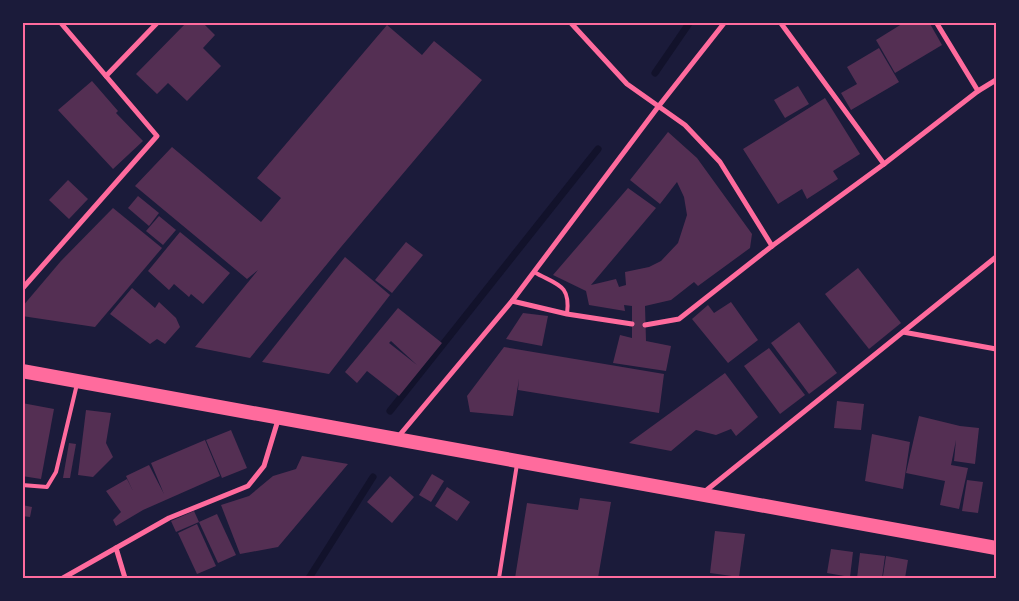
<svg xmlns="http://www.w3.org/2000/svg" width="1019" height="601" viewBox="0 0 1019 601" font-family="'PT Sans',sans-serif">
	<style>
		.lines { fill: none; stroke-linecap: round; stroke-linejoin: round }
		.stream { stroke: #12122b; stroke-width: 7 }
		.building { fill: #542f53; fill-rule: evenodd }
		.service { stroke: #ff6b9d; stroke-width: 4 }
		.minor { stroke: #ff6b9d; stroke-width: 5 }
		.trunk { stroke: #ff6b9d; stroke-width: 14 }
		.neatline { fill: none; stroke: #ff6b9d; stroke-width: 2 }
	</style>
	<rect width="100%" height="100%" fill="#1b1b3a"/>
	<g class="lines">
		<!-- stream -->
		<g class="stream">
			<polyline points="655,73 690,22"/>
			<polyline points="390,411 598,149"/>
			<polyline points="309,578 373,477"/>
		</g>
	</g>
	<!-- building -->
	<g class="building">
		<polygon points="187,22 202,22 215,35 203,48 221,66 187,101 168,83 157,94 136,74"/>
		<polygon points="905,22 929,22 942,45 895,73 876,40"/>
		<polygon points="387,25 422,55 434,41 482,80 341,247 250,358 195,347 258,270 247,279 135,186 172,147 261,222 281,198 257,178"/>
		<polygon points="879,48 899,82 851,110 841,93 857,84 847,67"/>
		<polygon points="92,81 118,111 116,113 143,141 113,169 58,110"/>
		<polygon points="798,86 809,104 785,118 774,100"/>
		<polygon points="825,98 860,154 833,171 838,179 807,199 802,189 778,204 743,149"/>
		<polygon points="668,132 697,158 752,234 750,248 698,286 694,282 671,300 645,306 646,341 671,346 666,371 613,363 620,335 632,338 632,306 624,305 625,311 589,305 586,291 553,275 628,188 656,208 591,285 616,279 619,287 626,285 625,272 649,267 661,261 678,243 687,215 684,197 677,182 660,204 630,180"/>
		<polygon points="68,180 88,199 69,219 49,200"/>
		<polygon points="138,196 159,213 149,226 128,208"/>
		<polygon points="113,208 162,248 95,327 22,316 22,307 61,261"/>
		<polygon points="159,216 176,230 163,245 146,231"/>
		<polygon points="180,232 230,273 203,304 191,294 189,297 174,284 169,290 148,271"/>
		<polygon points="406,242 423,255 392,293 375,280"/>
		<polygon points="345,257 390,295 329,374 262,362"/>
		<polygon points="858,268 901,323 869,349 825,294"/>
		<polygon points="132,288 155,308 159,302 176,318 180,327 165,344 157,339 150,344 110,314"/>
		<polygon points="731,302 758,340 728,363 692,319 708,305 714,313"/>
		<path d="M398 308 442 343 399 396 367 371 357 383 345 372ZM391 341 417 365 389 343Z"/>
		<polygon points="523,313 548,316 542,346 506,339"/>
		<polygon points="799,322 837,373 809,394 771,343"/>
		<polygon points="504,347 664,374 659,413 518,390 519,379 513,416 470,412 467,396"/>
		<polygon points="769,348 805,395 780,414 744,366"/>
		<polygon points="725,373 758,417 736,436 731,429 716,435 696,430 671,451 629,443"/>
		<polygon points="837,401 864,404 861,430 834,428"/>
		<polygon points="22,403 54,409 41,479 22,476"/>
		<polygon points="86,410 111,413 106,443 113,457 93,477 78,475"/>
		<polygon points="919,416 960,426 979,428 975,464 954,461 956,440 951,465 968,468 959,509 940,505 945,481 906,473"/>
		<polygon points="231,430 247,468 222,478 206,440"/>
		<polygon points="872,434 910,442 903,489 865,481"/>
		<polygon points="205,440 220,476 143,510 116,526 113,520 121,512 106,491 127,479 133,491 126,476 149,465 164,494 151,463"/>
		<polygon points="69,443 76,444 70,478 63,478"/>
		<polygon points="302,456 348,464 278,547 240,554 221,505 249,496 273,476 296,469"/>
		<polygon points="432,474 444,481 431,502 419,495"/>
		<polygon points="390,476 414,497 392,523 367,502"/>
		<polygon points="967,480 983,482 978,513 962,511"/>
		<polygon points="447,487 470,502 457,521 435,506"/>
		<polygon points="580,498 611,502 598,578 515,578 527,503 578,510"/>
		<polygon points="22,505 32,507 30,517 22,516"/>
		<polygon points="194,511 199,522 176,532 171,521"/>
		<polygon points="217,514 236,555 218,563 199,522"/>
		<polygon points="197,524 216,566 197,574 178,533"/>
		<polygon points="715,531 745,534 739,577 710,573"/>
		<polygon points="831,549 853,552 850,577 827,573"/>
		<polygon points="860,553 885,556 882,578 857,578"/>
		<polygon points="886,556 908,560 905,578 883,576"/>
	</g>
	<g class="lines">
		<!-- service -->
		<g class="service">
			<path d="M534 272C557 285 571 284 567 314"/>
			<polyline points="22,485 47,487 56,472 77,384"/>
			<polyline points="499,578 517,464"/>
		</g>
		<!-- minor -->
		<g class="minor">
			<polyline points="570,22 627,84 685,125 720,162 772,246"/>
			<polyline points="780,22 884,164"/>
			<polyline points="936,22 978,91"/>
			<polyline points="106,76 158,22"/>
			<polyline points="22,289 157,136 60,22"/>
			<polyline points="512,301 567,314 632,324"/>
			<polyline points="645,325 679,319 772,246 884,164 978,91 996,80"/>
			<polyline points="903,332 996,349"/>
			<polyline points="398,437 512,301 658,107 725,22"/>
			<polyline points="703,493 996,257"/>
			<polyline points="116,548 125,578"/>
			<polyline points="63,578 169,518 248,486 264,466 278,420"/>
		</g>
		<!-- trunk -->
		<polyline class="trunk" points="22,371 996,548"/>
	</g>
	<!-- border -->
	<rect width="1019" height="601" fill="none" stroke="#1b1b3a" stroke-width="48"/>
	<rect x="24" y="24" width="971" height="553" class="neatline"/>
</svg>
